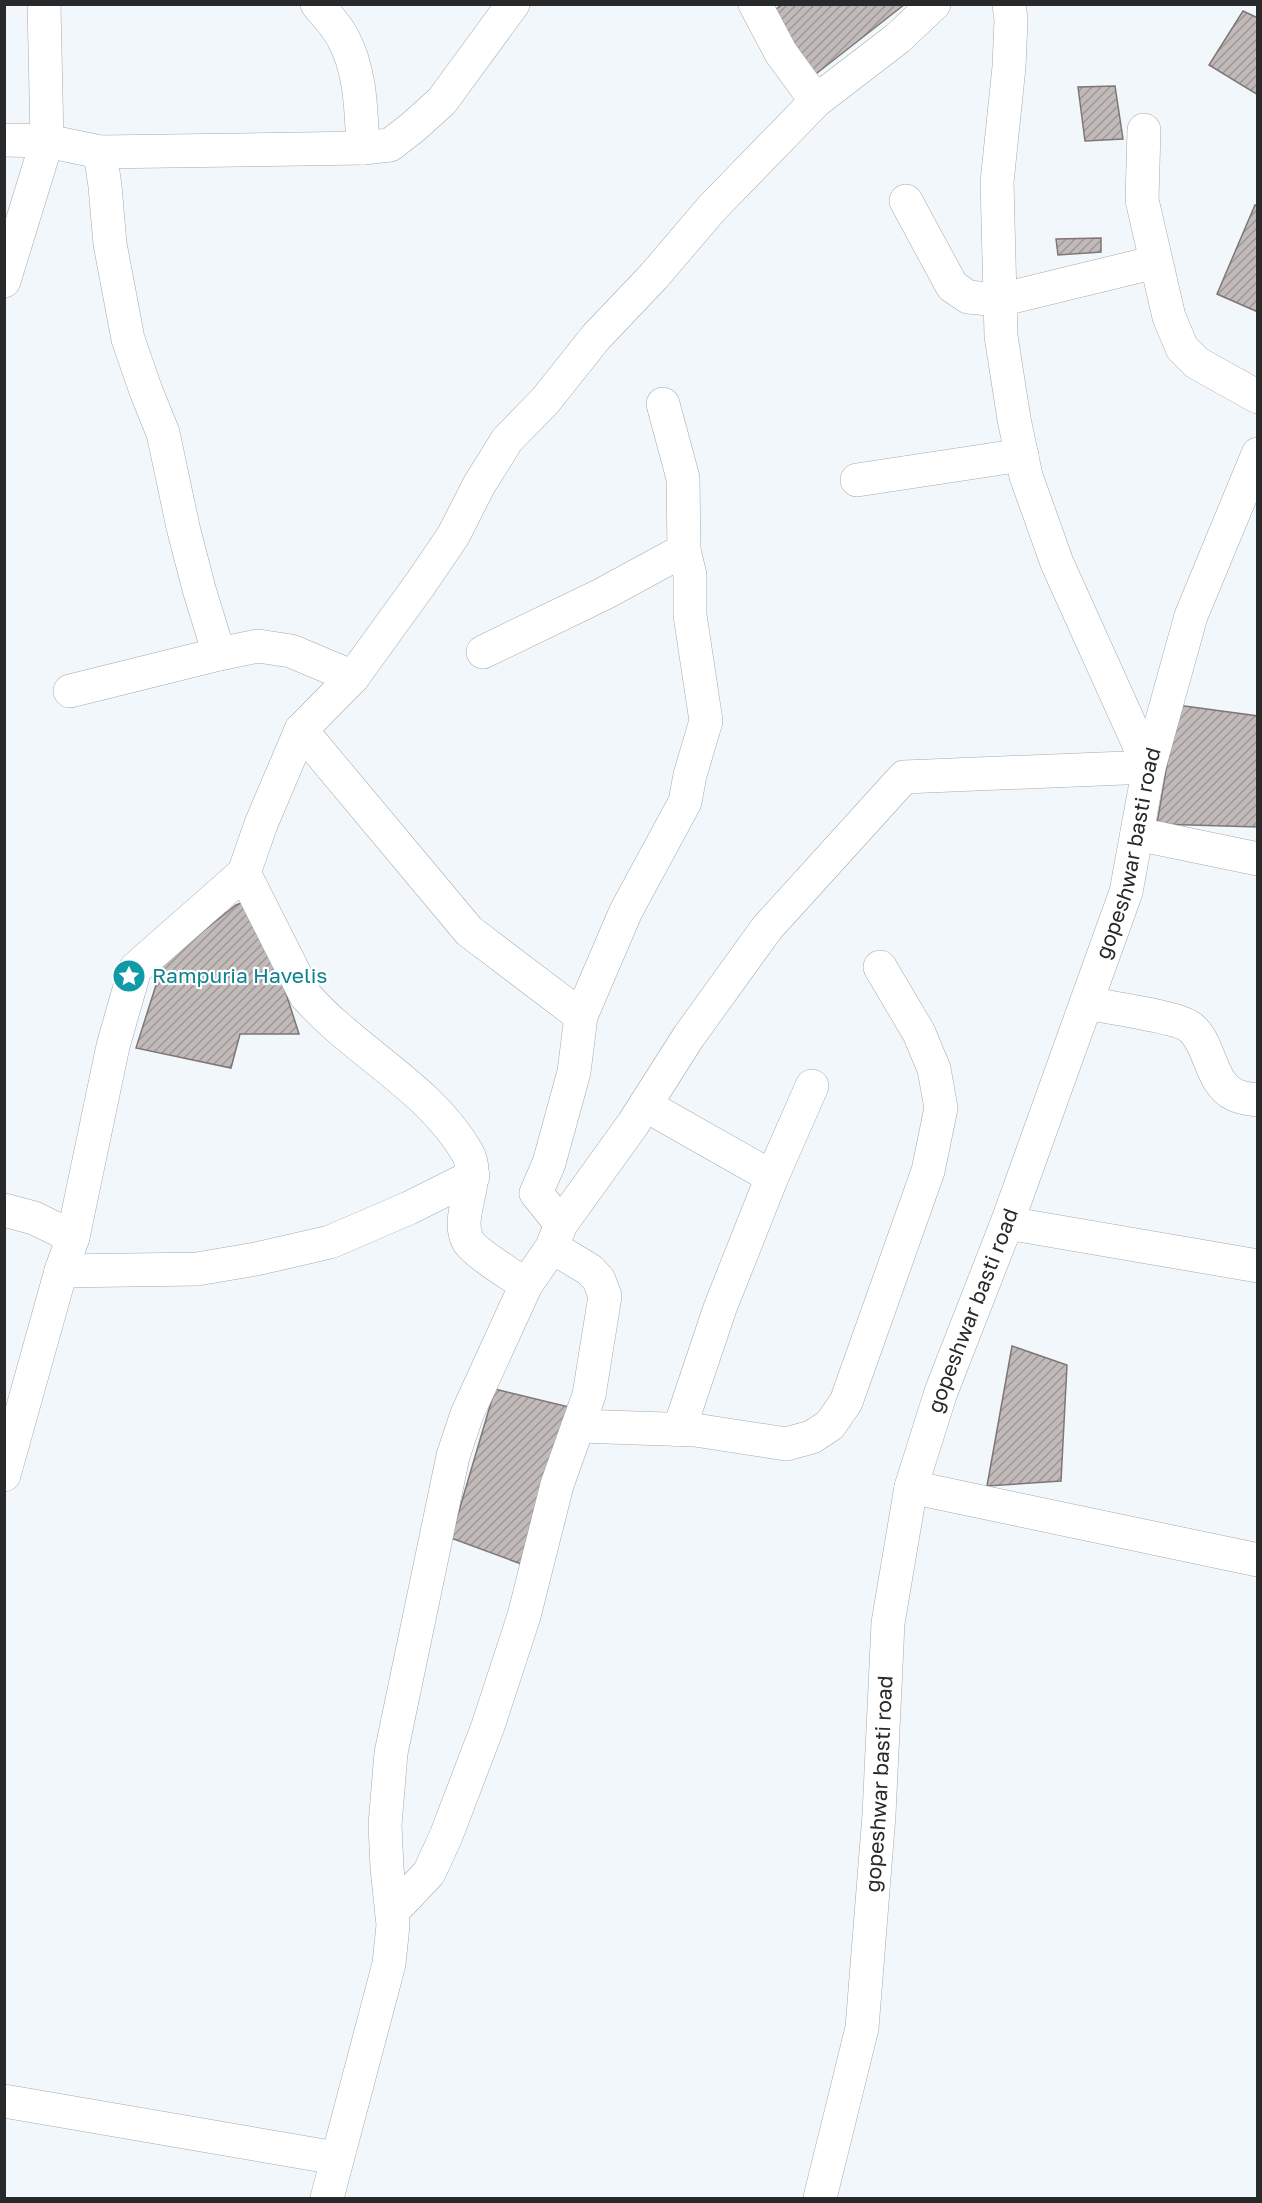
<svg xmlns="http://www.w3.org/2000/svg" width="1262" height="2203" viewBox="0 0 1262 2203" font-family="'Golos Text',sans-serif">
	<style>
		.building { fill: url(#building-hatch); stroke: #7e7776; stroke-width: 1.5 }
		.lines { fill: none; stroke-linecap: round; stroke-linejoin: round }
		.minor-casing { stroke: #a5aaae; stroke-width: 34 }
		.minor { stroke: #fff; stroke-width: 33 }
		.labels { text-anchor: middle; stroke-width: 4.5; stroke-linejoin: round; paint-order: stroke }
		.street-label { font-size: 21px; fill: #27292b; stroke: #fff }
		.culture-label { font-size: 21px; fill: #0d838f; stroke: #fff; text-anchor: start }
	</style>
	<defs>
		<pattern id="building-hatch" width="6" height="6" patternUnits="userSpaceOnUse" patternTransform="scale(1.5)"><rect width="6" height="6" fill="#c1bab9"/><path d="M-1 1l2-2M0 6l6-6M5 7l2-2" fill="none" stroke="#9d9797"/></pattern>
	</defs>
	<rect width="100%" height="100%" fill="#f1f7fb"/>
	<!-- building -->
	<g class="building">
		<polygon points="783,4 905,4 812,77 772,12"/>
		<polygon points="1243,11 1258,18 1258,95 1209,65"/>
		<polygon points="1115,86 1123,139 1085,141 1078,87"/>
		<polygon points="1255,205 1258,206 1258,312 1217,294"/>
		<polygon points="1101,238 1101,252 1058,255 1056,239"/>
		<polygon points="1177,705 1258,716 1258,827 1157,824"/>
		<polygon points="249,900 259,909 299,1034 240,1034 231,1068 136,1048 163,963 236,905"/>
		<polygon points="1012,1346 1067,1365 1061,1481 987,1486"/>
		<polygon points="495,1389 569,1407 524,1565 451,1538"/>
	</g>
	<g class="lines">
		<!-- minor casing -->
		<g class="minor-casing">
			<g id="minor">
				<path d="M317 4C326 15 337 26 343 38 361 71 361 111 363 148"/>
				<polyline points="755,4 781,53 816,101"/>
				<polyline points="1144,130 1142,200 1169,317 1182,348 1197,363 1258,397"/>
				<polyline points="4,140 47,141 100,152 363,148 390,145 412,128 442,101 513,4"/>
				<polyline points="100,152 105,186 110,244 128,339 146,391 163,433 183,527 199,589 219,654"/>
				<polyline points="906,201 952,286 968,297 1000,300 1156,262"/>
				<polyline points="4,281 47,141 44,4"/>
				<polyline points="857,480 1022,455"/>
				<polyline points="483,652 603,594 684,550"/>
				<polyline points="70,691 219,654 258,646 291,651 353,677"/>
				<polyline points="301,730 469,931 581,1016"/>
				<polyline points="1137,834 1258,859"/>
				<path d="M244 873 306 996C354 1051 429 1087 467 1152 483 1179 454 1216 468 1241 474 1252 513 1276 526 1285L467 1414 453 1456 391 1753 385 1825 387 1868 393 1925 389 1964 327 2198"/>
				<path d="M1087 1003C1106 1007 1178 1017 1190 1027 1211 1043 1209 1083 1235 1095 1241 1098 1251 1099 1258 1100"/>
				<polyline points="645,1105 772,1177"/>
				<polyline points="4,1210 34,1218 73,1237"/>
				<polyline points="1007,1223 1258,1266"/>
				<polyline points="561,1224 536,1193 549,1163 574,1072 581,1016 626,911 685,802 690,775 706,721 690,615 690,575 684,550 683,478 663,404"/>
				<polyline points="61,1271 197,1269 256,1259 330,1242 409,1208 473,1176"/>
				<polyline points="526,1285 552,1247 561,1224 633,1124 689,1036 767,928 904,777 1149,767 1057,563 1026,476 1014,419 1001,336 997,182 1009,67 1011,20 1009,4"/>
				<polyline points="578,1426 695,1430 786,1444 812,1437 830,1425 846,1402 928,1171 941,1108 934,1069 919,1033 880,967"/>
				<polyline points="679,1430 720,1308 772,1177 812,1086"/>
				<polyline points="4,1475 61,1271 73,1237 113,1046 135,969 244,873 261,824 301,730 353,677 421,583 453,536 479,485 507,440 545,401 596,337 654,276 712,208 816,101 898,38 934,4"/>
				<polyline points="911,1487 1258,1560"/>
				<polyline points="392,1912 429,1873 446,1836 488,1726 524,1616 557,1485 589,1395 605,1296 599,1280 590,1270 552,1247"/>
				<polyline points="4,2101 336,2158"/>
				<path id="s1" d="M820 2198 862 2028 879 1815 888 1623 911 1487 941 1392 1007 1223 1126 892 1149 767 1191 616 1258 454"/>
			</g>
		</g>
		<!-- minor -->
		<use href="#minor" class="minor"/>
	</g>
	<!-- icons -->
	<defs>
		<g id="sight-disc" transform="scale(1.725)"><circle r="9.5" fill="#0f9aa8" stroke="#fff"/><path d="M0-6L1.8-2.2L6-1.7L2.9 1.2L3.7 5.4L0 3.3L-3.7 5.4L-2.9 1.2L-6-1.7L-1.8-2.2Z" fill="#fff"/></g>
	</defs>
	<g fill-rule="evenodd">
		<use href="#sight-disc" x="129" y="976"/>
	</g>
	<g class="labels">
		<!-- street labels -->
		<g class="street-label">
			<text dy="7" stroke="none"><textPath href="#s1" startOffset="1390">gopeshwar basti road</textPath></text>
			<text dy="7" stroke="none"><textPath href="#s1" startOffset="906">gopeshwar basti road</textPath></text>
			<text dy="7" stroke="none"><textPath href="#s1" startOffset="420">gopeshwar basti road</textPath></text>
		</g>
		<!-- culture labels -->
		<g class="culture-label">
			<text x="152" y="983">Rampuria Havelis</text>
		</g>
	</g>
	<!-- border -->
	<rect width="1262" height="2203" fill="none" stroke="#27292b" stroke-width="12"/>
</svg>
